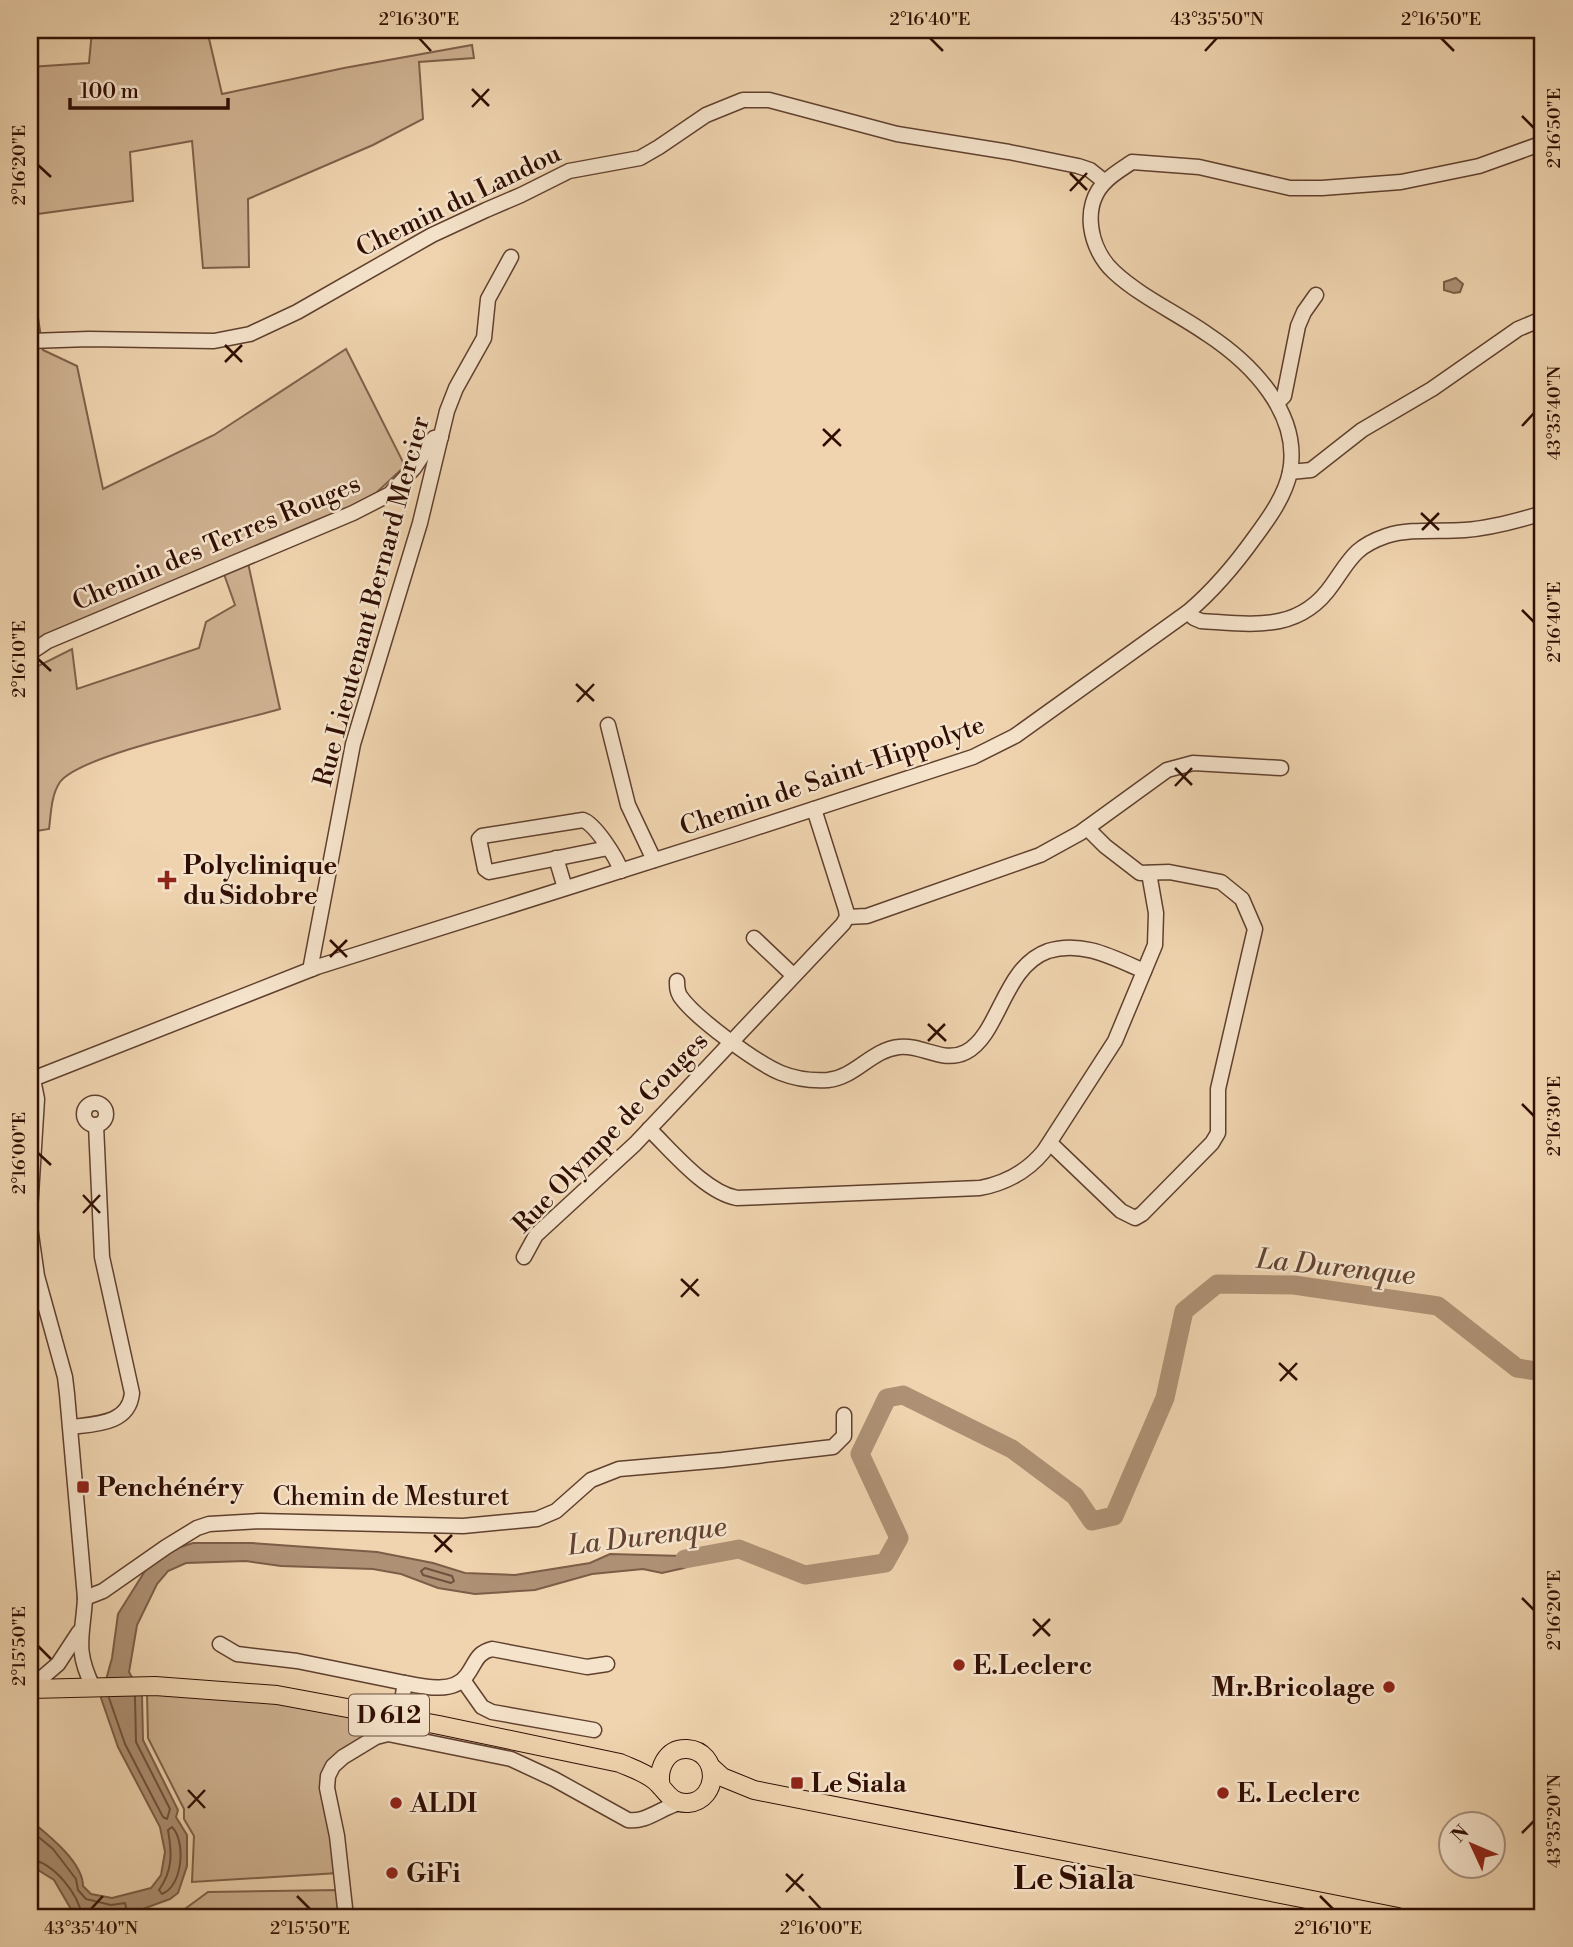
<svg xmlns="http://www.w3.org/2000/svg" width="1573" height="1947" viewBox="0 0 1573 1947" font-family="'Libre Bodoni',serif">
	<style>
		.green { fill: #cfb292; stroke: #80604a; stroke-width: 2 }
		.water { fill: #ae9175; stroke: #7c5d47; stroke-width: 2 }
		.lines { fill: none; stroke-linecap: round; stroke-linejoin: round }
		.shore { stroke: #6f503c; stroke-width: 2 }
		.river { stroke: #ae9175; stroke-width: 19 }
		.minor-casing { stroke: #60402e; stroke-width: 17 }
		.major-casing { stroke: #300e03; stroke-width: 20 }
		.minor { stroke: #f5e3cb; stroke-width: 14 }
		.major { stroke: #efd4af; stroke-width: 18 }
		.ticks { fill: none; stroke: #300e03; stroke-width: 2.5 }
		.poi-dot { fill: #8f2418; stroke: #f5e3cb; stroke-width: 2.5 }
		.labels { text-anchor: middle; stroke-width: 5; stroke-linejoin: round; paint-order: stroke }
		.shield { fill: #f5e3cb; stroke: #6b4e3f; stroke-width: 2 }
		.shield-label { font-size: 24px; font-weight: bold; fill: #300e03 }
		.street-label { font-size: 26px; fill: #300e03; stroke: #f5e3cb }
		.poi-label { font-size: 26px; font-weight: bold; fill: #300e03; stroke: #f5e3cb; text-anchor: start }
		.water-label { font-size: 28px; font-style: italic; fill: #624231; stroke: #f5e3cb }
		.district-label { font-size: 33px; font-weight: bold; fill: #300e03; stroke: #f5e3cb }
		.neatline { fill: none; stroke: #300e03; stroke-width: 2.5 }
		.ticks-label { font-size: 18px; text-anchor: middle; fill: #300e03 }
	</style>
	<rect width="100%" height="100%" fill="#efd4af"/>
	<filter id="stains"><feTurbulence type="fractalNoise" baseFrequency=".00286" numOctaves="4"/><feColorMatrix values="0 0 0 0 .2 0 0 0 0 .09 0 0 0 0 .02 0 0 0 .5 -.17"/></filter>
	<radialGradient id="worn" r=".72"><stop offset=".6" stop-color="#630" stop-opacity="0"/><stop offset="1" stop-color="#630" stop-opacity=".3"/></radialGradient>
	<!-- green -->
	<g class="green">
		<polygon points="92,30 207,30 222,94 344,68 472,45 474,58 419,62 423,119 373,145 248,199 249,267 203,268 192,141 130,152 133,201 30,215 30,67 89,63"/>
		<path d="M30 266 43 350 77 366 103 489 214 435 346 349 405 466 376 493 248 563 280 709C238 722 82 753 60 782 51 795 51 814 49 829L30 832V670L72 649 77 689 199 648 206 622 235 605 220 563 208 566 30 646Z"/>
		<polygon points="147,1692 263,1700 362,1719 370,1724 372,1730 370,1734 333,1758 338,1873 192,1882 194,1836 184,1819 184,1809 148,1738"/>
		<polygon points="339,1890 341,1917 174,1917 208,1892"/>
	</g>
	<!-- water -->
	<g class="water">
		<polygon points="1456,278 1463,284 1460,292 1454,293 1444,290 1444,282"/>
		<path d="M193 1543H252L377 1552 433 1563 465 1573 515 1575 590 1563 610 1554 683 1556 715 1552 684 1568 662 1573 643 1569 592 1574 535 1590 475 1594 438 1588 401 1574 373 1569 281 1566 246 1561 186 1563 168 1571 157 1584 137 1625 129 1672 142 1695 143 1740 178 1810 176 1817 187 1835V1866L178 1893 170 1899 121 1917 75 1916 54 1880 30 1865V1820C47 1834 83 1862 83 1886L91 1894 112 1898 151 1888 161 1875 165 1852 160 1827 118 1747 101 1698 112 1658 118 1614 145 1571 168 1551Z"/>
	</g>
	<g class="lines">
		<!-- shore -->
		<g class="shore">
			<polygon points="425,1568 452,1576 454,1581 451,1583 423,1575 421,1571"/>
			<polyline points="109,1698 125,1744 163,1817 167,1819 170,1809 136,1742 135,1697"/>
			<path d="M172 1827C186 1841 183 1886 162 1894L159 1890C173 1870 172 1853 168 1830Z"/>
			<polyline points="30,1830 53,1849 76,1879 78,1890 86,1899 111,1905 125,1903 126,1907 122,1917"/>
			<path d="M30 1859C54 1863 79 1894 82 1917"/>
		</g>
		<!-- river -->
		<polyline class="river" points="685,1559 739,1549 805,1575 885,1563 899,1538 860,1454 887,1398 903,1395 1012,1449 1075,1496 1092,1521 1114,1516 1165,1398 1184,1311 1217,1284 1294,1285 1438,1306 1517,1368 1543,1372"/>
		<!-- minor casing -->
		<g class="minor-casing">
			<g id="minor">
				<polyline points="30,341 89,339 214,341 250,334 297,312 432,235 486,210 521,195 569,171 640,158 659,147 706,115 743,100 769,100 897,134 1009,152 1078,166 1090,170 1105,182"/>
				<polyline points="1277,403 1284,396 1298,326 1304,312 1316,295"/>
				<polyline points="1290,472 1311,470 1362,430 1432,389 1518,329 1537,321 1543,322"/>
				<path d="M1188 612 1194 618 1201 621C1252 624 1299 633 1332 585 1350 560 1354 547 1386 536 1411 528 1439 532 1465 530 1492 528 1517 521 1543 513"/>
				<polyline points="30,653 48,641 353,513 390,494 414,468 434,438 441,437"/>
				<polyline points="608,725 628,805 654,860"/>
				<path d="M608 848 489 872 485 869 479 839 482 836 583 820C595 824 617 858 621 871"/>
				<polyline points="556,858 565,888"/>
				<polyline points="847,917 867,916 1040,855 1080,833 1167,770 1193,763 1281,768"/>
				<polyline points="754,938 793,975"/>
				<polyline points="312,969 311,965 353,744 420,523 447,411 456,388 484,338 488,299 511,257"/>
				<path d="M677 981C677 987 677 991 680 996 695 1018 757 1063 781 1073 796 1079 812 1081 828 1080 856 1077 871 1050 899 1047 922 1044 943 1064 966 1052 1000 1034 1003 967 1048 951 1082 940 1114 958 1144 971"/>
				<path d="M30 1080 317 967 740 833 973 757 1015 736 1188 612C1214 590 1235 565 1255 537 1269 518 1285 496 1290 472 1301 413 1251 363 1207 334 1177 313 1141 297 1114 272 1090 250 1080 206 1106 181 1113 174 1123 168 1132 162L1199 167 1290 188H1322L1401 182 1479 166 1543 143"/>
				<circle cx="95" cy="1114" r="11"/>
				<path d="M649 1129C672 1151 705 1192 737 1198L980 1188C1006 1183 1027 1172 1044 1151L1115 1041 1155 945 1156 913 1149 873"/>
				<polyline points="1050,1143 1121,1211 1135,1218 1142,1214 1212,1143 1218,1133 1218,1089 1255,929 1242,899 1221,882 1169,872 1140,873 1105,846 1087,828"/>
				<polyline points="30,1211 37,1099 33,1079"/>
				<path d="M30 1227 37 1276 65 1377 67 1394 85 1598C83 1636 74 1648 93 1687"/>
				<polyline points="524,1257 536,1235 635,1144 843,924 847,917 846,910 814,809"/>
				<path d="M71 1427C96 1424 129 1424 132 1393L102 1257 96 1125"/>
				<polyline points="85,1598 103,1591 166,1547 197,1528 209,1524 260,1521 463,1526 537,1519 556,1511 591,1480 619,1469 722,1460 833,1447 844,1436 844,1415"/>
				<polyline points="220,1644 237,1654 297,1661 405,1683 399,1717"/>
				<polyline points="463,1680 482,1707 492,1712 594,1730"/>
				<path d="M405 1683C424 1687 454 1694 467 1675 476 1663 476 1653 492 1649L587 1667 607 1664"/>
				<polyline points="30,1688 58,1664 79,1632"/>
				<path d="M346 1917 337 1836 327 1788 328 1776 333 1766 343 1757 376 1737 388 1734 511 1759 554 1779 628 1820C646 1823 662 1807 680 1803"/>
			</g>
		</g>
		<!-- major casing -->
		<g class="major-casing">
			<g id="major">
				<path d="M30 1689 155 1686 277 1695 439 1725 620 1763C631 1768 644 1772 654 1780 666 1789 669 1804 688 1803 720 1800 720 1751 687 1749 666 1748 657 1769 661 1787"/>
				<polyline points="711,1767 722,1777 754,1790 1398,1917"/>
			</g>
		</g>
		<!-- minor -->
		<use href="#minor" class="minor"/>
		<!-- major -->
		<use href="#major" class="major"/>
	</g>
	<!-- ticks -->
	<path class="ticks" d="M419 38 431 51M930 38 943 51M1441 38 1454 51M1205 51 1217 38M472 89 489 106M472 107 489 89M1522 116 1534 128M38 165 51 177M1070 173 1087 190M1070 191 1087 173M225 345 242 362M225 362 242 345M1522 426 1534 413M823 429 841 446M823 446 840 429M1421 513 1439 530M1422 530 1439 513M1522 610 1534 622M38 659 51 671M576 684 594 701M577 702 594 684M1175 768 1192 785M1175 786 1192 768M330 940 347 957M330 957 347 940M928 1024 946 1041M928 1041 945 1024M1522 1104 1534 1116M38 1153 51 1165M83 1195 100 1213M83 1213 100 1195M681 1279 699 1296M681 1297 698 1279M1279 1363 1297 1380M1280 1381 1297 1363M434 1535 452 1552M435 1552 452 1535M1522 1598 1534 1610M1033 1619 1050 1636M1033 1636 1050 1619M38 1646 51 1659M188 1790 205 1808M188 1808 205 1790M1522 1833 1534 1821M786 1874 804 1891M786 1892 803 1874M297 1896 310 1909M809 1896 821 1909M1320 1896 1333 1909M91 1909 103 1896"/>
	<!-- markers -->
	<g class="poi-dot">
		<path d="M163.5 869.5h7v7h7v7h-7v7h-7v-7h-7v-7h7z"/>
		<rect x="76" y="1480" width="14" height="14" rx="3.5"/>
		<circle cx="959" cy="1665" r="7"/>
		<circle cx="1389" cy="1687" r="7"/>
		<rect x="790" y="1776" width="14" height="14" rx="3.5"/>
		<circle cx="1223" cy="1793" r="7"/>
		<circle cx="396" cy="1803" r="7"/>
		<circle cx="392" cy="1873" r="7"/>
	</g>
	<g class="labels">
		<!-- shield labels -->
		<rect class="shield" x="349" y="1694.5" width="80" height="41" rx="5"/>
		<g class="shield-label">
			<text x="389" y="1723">D 612</text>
		</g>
		<!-- street labels -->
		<g class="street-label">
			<text transform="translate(458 200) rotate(-26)" y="9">Chemin du Landou</text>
			<text transform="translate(216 542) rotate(-23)" y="9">Chemin des Terres Rouges</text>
			<text transform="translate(371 601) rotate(-75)" y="9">Rue Lieutenant Bernard Mercier</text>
			<text transform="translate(832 775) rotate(-19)" y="9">Chemin de Saint-Hippolyte</text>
			<text transform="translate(610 1132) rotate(-46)" y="9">Rue Olympe de Gouges</text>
			<text x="391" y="1505">Chemin de Mesturet</text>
		</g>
		<!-- poi labels -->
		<g class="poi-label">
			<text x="183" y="874">Polyclinique<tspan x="183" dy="30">du Sidobre</tspan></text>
			<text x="97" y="1496">Penchénéry</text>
			<text x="973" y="1674">E.Leclerc</text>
			<text x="1375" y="1696" text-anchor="end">Mr.Bricolage</text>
			<text x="811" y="1792">Le Siala</text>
			<text x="1237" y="1802">E. Leclerc</text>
			<text x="410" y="1812">ALDI</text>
			<text x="406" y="1882">GiFi</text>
		</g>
		<!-- water labels -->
		<g class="water-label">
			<text transform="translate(1336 1266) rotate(6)" y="10">La Durenque</text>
			<text transform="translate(647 1535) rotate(-7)" y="10">La Durenque</text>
		</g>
		<!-- district labels -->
		<g class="district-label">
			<text x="1074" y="1889">Le Siala</text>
		</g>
	</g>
	<!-- margin -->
	<rect width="1573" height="1947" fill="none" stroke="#efd4af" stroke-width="77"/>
	<!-- north arrow -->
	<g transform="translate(1472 1845) rotate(314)"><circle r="33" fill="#f5e3cb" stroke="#a68e7b" stroke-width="2"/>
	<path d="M0-5L12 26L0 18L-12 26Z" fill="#8f2418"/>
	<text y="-10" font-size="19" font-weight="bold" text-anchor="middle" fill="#300e03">N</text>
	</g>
	<!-- scale -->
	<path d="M70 98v10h158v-10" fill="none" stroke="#300e03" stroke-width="3.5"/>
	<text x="80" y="98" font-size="21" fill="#300e03" stroke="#f5e3cb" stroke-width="5" paint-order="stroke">100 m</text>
	<rect x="38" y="38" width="1496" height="1871" class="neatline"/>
	<g class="ticks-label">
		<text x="419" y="25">2°16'30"E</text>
		<text x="930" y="25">2°16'40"E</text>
		<text x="1217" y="25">43°35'50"N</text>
		<text x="1441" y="25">2°16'50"E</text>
		<text transform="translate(1554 128) rotate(-90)" y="6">2°16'50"E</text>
		<text transform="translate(19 165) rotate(-90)" y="6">2°16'20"E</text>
		<text transform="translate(1554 413) rotate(-90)" y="6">43°35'40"N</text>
		<text transform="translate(1554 622) rotate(-90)" y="6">2°16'40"E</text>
		<text transform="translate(19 659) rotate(-90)" y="6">2°16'10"E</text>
		<text transform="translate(1554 1116) rotate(-90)" y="6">2°16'30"E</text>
		<text transform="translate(19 1153) rotate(-90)" y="6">2°16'00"E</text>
		<text transform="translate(1554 1610) rotate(-90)" y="6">2°16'20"E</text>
		<text transform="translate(19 1646) rotate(-90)" y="6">2°15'50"E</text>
		<text transform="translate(1554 1821) rotate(-90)" y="6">43°35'20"N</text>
		<text x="91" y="1934">43°35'40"N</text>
		<text x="310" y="1934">2°15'50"E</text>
		<text x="821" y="1934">2°16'00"E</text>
		<text x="1333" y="1934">2°16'10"E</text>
	</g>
	<rect width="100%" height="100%" filter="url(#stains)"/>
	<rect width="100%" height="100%" fill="url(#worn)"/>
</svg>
